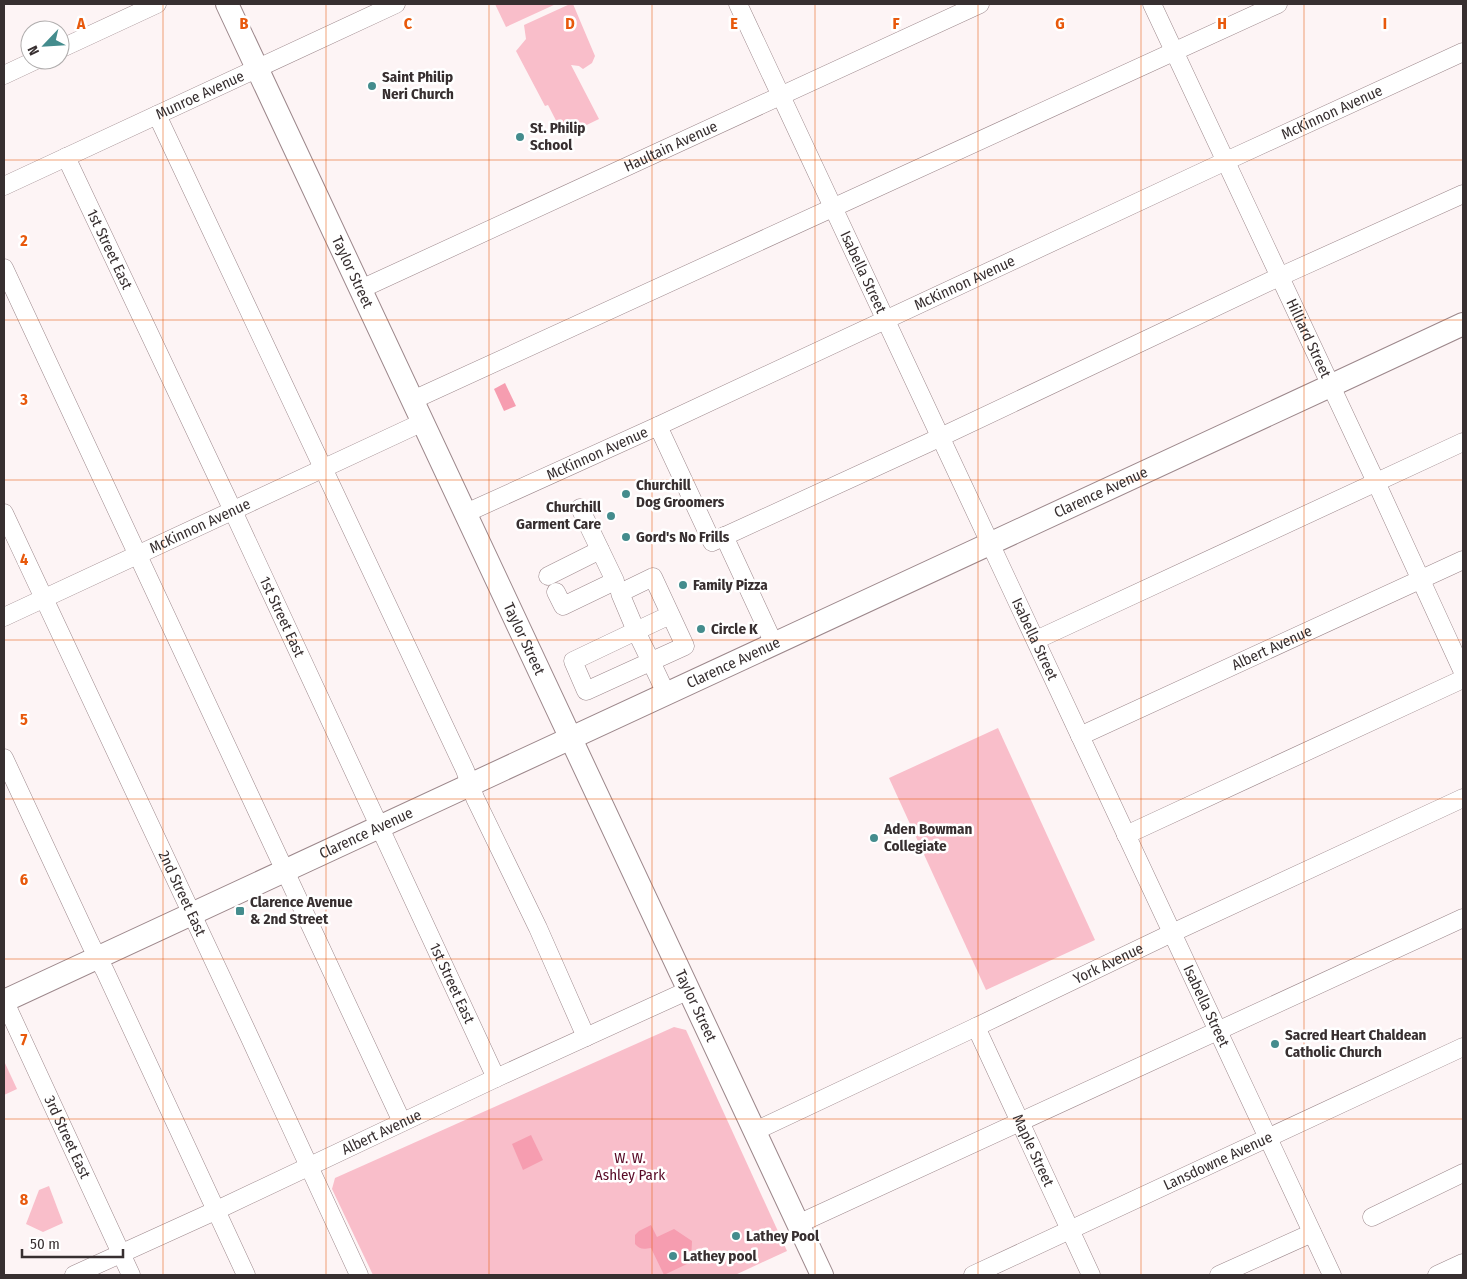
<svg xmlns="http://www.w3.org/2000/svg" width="1467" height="1279" viewBox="0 0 1467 1279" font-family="'Fira Sans Condensed',sans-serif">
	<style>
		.green { fill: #f9beca }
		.water { fill: #f69db0 }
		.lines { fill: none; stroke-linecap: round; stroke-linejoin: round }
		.minor-casing { stroke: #9c878b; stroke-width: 19 }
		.major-casing { stroke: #9c878b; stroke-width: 24 }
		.minor { stroke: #fff; stroke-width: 18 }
		.major { stroke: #fff; stroke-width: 22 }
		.grid { fill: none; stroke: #e8590c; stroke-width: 1; stroke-opacity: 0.55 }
		.poi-dot { fill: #448c8d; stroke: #fff; stroke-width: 2 }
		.labels { text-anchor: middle; stroke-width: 5; stroke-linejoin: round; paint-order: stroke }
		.poi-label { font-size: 15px; font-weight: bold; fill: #372f30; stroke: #fff; text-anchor: start }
		.street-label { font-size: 15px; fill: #372f30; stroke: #fff }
		.park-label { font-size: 15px; fill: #580a26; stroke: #fff }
		.grid-label { font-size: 16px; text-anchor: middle; font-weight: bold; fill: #e8590c; stroke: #fff; stroke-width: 5; stroke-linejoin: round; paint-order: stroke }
	</style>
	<rect width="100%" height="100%" fill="#fdf4f5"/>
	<!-- green -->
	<g class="green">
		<polygon points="495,4 556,4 506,27"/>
		<polygon points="570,4 573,4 595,56 592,63 583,69 579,66 571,65 599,119 564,136 548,105 545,106 516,51 526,39 524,25"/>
		<polygon points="998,728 1095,940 986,990 889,778"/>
		<polygon points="674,1027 686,1030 787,1251 735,1275 373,1275 332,1189 335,1178"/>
		<polygon points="4,1061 17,1089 4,1095"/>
		<polygon points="49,1186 63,1223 43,1232 26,1224 39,1190"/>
	</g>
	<!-- water -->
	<g class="water">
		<polygon points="505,383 516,406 504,411 494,389"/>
		<polygon points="531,1135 543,1160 523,1170 512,1144"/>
		<path d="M651 1225 657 1237 674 1229 692 1241 691 1262 664 1275 651 1248C644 1249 640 1250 635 1244V1235L639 1231Z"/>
	</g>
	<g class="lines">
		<!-- minor casing -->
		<g class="minor-casing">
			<g id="minor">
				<path id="s1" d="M738 4 1332 1275"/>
				<path id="s2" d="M1152 4 1376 482 1463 672"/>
				<polyline points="60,49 157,4"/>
				<polyline points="4,75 36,60"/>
				<polyline points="157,115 465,770 475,798 538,928 586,1037"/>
				<path id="s3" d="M66 157 227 498 496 1078"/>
				<path id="s4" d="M4 186 396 4"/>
				<polyline points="4,268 402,1122"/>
				<path id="s5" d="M361 289 980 4"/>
				<polyline points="413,400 1278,4"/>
				<polyline points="658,426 712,542 928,443 1279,277 1463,194"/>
				<path id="s6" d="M4 513 249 1036 359 1275"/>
				<path id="s7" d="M466 513 658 426 1226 161 1463 52"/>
				<polyline points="724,536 774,644"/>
				<polyline points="548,576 600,550"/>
				<polyline points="556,592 563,606 615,581 580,508"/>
				<path id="s8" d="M4 617 423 422"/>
				<polyline points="1036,640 1463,442"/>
				<path d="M666 694C657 673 646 652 636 631L573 661 586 691 685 646 653 577 620 593 636 631 670 615"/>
				<path id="s9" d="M1080 736 1463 560"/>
				<polyline points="4,758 91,945 105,971 246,1275"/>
				<polyline points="1126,835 1463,679"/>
				<path id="s10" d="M4 1000 131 1275"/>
				<path id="s11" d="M976 1027 1091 1275"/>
				<path id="s12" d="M755 1131 976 1027 1172 933 1463 798"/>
				<polyline points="1372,1217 1463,1173"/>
				<polyline points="798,1224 1463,918"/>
				<path id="s13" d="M74 1275 217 1210 496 1078 689 990"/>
				<path id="s14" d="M973 1275 1463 1047"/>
				<polyline points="1219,1275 1312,1233"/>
				<polyline points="1437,1275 1463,1263"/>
			</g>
		</g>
		<!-- major casing -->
		<g class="major-casing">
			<g id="major">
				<path id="s15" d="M227 4 822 1275"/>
				<path id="s16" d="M4 1001 1330 386 1463 324"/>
			</g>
		</g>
		<!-- minor -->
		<use href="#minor" class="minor"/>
		<!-- major -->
		<use href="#major" class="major"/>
	</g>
	<!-- grid -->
	<path class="grid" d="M163 4V1275M326 4V1275M489 4V1275M652 4V1275M815 4V1275M978 4V1275M1141 4V1275M1304 4V1275M4 160H1463M4 320H1463M4 480H1463M4 640H1463M4 799H1463M4 959H1463M4 1119H1463"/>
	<!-- markers -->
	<g class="poi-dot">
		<circle cx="372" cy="86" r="5"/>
		<circle cx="520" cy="137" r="5"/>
		<circle cx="626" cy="494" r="5"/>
		<circle cx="611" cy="516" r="5"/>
		<circle cx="626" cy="537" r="5"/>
		<circle cx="683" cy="585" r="5"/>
		<circle cx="701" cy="629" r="5"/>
		<circle cx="874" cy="838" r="5"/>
		<rect x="235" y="906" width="10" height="10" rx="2.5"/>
		<circle cx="1275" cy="1044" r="5"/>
		<circle cx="736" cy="1236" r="5"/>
		<circle cx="673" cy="1256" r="5"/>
	</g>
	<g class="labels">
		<!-- poi labels -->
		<g class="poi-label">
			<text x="382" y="82">Saint Philip<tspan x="382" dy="17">Neri Church</tspan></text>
			<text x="530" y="133">St. Philip<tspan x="530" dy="17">School</tspan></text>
			<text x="636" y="490">Churchill<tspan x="636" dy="17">Dog Groomers</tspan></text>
			<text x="601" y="512" text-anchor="end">Churchill<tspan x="601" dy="17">Garment Care</tspan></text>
			<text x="636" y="542">Gord's No Frills</text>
			<text x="693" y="590">Family Pizza</text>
			<text x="711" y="634">Circle K</text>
			<text x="884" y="834">Aden Bowman<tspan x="884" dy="17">Collegiate</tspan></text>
			<text x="250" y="907">Clarence Avenue<tspan x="250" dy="17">&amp; 2nd Street</tspan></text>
			<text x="1285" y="1040">Sacred Heart Chaldean<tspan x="1285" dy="17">Catholic Church</tspan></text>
			<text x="746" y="1241">Lathey Pool</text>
			<text x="683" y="1261">Lathey pool</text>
		</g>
		<!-- street labels -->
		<g class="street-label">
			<text dy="5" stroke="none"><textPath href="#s4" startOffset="216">Munroe Avenue</textPath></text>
			<text dy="5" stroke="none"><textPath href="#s7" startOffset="954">McKinnon Avenue</textPath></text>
			<text dy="5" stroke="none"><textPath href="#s5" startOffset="341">Haultain Avenue</textPath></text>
			<text dy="5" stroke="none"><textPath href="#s3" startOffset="102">1st Street East</textPath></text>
			<text dy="5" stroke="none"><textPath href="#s15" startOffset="296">Taylor Street</textPath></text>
			<text dy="5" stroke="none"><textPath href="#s1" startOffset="296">Isabella Street</textPath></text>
			<text dy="5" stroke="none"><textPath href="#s7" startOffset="549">McKinnon Avenue</textPath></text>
			<text dy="5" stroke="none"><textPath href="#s2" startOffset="369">Hilliard Street</textPath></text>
			<text dy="5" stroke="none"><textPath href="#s7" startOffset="144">McKinnon Avenue</textPath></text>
			<text dy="5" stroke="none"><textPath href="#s16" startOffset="1209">Clarence Avenue</textPath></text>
			<text dy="5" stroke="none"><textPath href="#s8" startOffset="216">McKinnon Avenue</textPath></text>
			<text dy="5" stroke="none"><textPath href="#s3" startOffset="508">1st Street East</textPath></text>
			<text dy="5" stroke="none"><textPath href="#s15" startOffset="701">Taylor Street</textPath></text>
			<text dy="5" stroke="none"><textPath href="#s1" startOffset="701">Isabella Street</textPath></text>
			<text dy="5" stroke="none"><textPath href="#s9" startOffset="211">Albert Avenue</textPath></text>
			<text dy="5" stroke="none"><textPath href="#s16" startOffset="804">Clarence Avenue</textPath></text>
			<text dy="5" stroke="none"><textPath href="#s16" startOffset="399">Clarence Avenue</textPath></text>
			<text dy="5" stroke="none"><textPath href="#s6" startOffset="420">2nd Street East</textPath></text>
			<text dy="5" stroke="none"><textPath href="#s12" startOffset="391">York Avenue</textPath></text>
			<text dy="5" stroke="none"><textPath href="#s3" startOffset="912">1st Street East</textPath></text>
			<text dy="5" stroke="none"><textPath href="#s15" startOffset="1106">Taylor Street</textPath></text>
			<text dy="5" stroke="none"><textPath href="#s1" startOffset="1106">Isabella Street</textPath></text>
			<text dy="5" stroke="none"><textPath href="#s13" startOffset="339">Albert Avenue</textPath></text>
			<text dy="5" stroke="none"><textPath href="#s10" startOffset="151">3rd Street East</textPath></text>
			<text dy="5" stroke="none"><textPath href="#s11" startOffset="136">Maple Street</textPath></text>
			<text dy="5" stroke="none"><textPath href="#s14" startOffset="270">Lansdowne Avenue</textPath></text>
		</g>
		<!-- park labels -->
		<g class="park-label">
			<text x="630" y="1163">W. W.<tspan x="630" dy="17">Ashley Park</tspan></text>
		</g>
	</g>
	<g class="grid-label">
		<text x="81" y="29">A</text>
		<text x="244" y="29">B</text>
		<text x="408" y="29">C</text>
		<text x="570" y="29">D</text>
		<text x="734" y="29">E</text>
		<text x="896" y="29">F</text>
		<text x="1060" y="29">G</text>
		<text x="1222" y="29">H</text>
		<text x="1385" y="29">I</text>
		<text x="24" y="246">2</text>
		<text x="24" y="405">3</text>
		<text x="24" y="565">4</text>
		<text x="24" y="725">5</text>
		<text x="24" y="885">6</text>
		<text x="24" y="1045">7</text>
		<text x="24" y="1205">8</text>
	</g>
	<!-- border -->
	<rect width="1467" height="1279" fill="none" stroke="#372f30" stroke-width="10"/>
	<!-- north arrow -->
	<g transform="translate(45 45) rotate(245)"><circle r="24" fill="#ffffff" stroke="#afacac"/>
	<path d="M0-4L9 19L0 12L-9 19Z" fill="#448c8d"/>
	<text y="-8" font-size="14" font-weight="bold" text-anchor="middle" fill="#372f30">N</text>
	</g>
	<!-- scale -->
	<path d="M22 1249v8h101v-8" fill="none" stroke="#372f30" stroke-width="2.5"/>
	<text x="30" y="1249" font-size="15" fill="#372f30" stroke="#ffffff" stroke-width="4" paint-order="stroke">50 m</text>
</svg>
